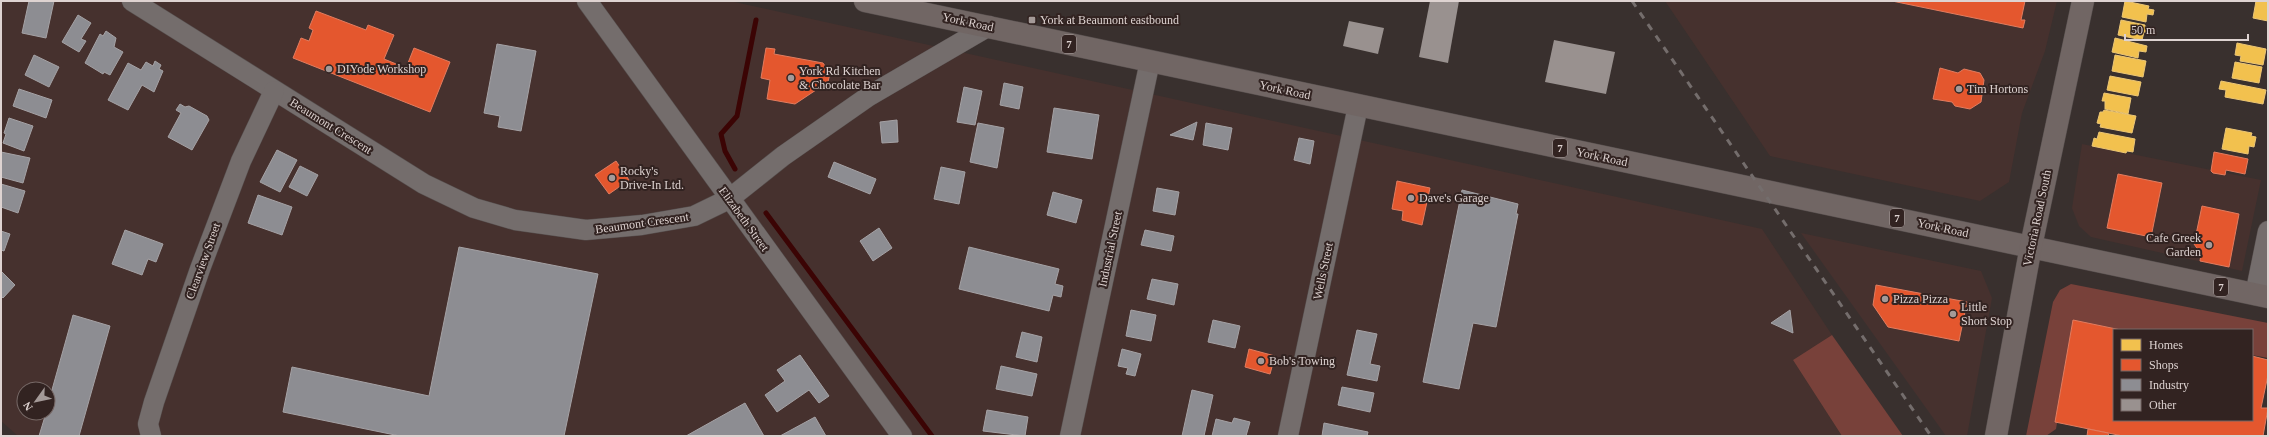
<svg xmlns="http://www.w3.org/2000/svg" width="2269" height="437" viewBox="0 0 2269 437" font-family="Georgia,serif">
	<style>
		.built { fill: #46312e; fill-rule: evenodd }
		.green { fill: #78413a }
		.homes { fill: #f2c14e; stroke: #ecc675 }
		.shops { fill: #e4572e; stroke: #e27c5f }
		.industry { fill: #8d8d92; stroke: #a5a2a5 }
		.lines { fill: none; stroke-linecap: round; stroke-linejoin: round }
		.stream { stroke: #3b0404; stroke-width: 5 }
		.building { fill: #99918f }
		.minor-casing { stroke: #554d4c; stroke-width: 21 }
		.major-casing { stroke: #554d4c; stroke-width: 23 }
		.minor { stroke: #746d6c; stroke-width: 20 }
		.major { stroke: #716664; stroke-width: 22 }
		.rail { stroke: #746d6c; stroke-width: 3; stroke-dasharray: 7 7; stroke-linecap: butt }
		.poi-dot { fill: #a49a98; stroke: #322321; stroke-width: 1.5 }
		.labels { text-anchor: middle; stroke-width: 4; stroke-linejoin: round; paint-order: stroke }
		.shield { fill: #322321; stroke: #aa9e9c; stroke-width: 1 }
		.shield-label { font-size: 11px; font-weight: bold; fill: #ded3d1 }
		.poi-label { font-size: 12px; fill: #ded3d1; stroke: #322321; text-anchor: start }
		.street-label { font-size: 12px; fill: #ded3d1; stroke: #322321 }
	</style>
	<rect width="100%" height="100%" fill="#39302e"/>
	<!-- built -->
	<g class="built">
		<path d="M1 1H730L1762 229 1832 335 1793 360 1842 436H18L1 421ZM24 389H48V413H24Z"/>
		<polygon points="1665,1 2057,1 2045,51 2022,113 2009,182 1980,201 1770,156"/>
		<polygon points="2082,144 2261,180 2242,271 2091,237 2079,226 2072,208"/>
		<polygon points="1801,233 1981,271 1992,298 1967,436 1946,436"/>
	</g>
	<!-- green -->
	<g class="green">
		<polygon points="2071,284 2268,323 2268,358 2252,355 2252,330 2122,330 2074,321 2056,429 2046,436 2026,436 2053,302 2060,290"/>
		<polygon points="1832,335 1903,436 1842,436 1793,360"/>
	</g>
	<!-- homes -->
	<g class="homes">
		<polygon points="2125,1 2149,6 2148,9 2154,10 2153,15 2147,14 2146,22 2122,17"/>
		<polygon points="2256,1 2268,1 2268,21 2253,18"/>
		<polygon points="2121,20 2145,25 2145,27 2151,28 2149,33 2144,32 2142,40 2118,35"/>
		<polygon points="2115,38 2147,46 2146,52 2139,51 2138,58 2112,52"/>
		<polygon points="2237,43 2266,49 2263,65 2240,61 2241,56 2235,55"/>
		<polygon points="2115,55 2146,61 2143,77 2112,71"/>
		<polygon points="2235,62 2262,67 2259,83 2232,78"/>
		<polygon points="2110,76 2141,82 2138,96 2107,90"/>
		<polygon points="2221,81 2266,90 2263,104 2225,97 2226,90 2219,89"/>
		<polygon points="2104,93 2131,98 2128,114 2105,109 2105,101 2102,101"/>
		<polygon points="2104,110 2136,116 2132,133 2100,127 2101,124 2097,123 2100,112 2103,112"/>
		<polygon points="2226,128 2252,133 2251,136 2256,137 2254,147 2249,146 2248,154 2222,149"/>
		<polygon points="2099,132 2135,139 2133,152 2127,151 2126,153 2092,146 2094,138 2097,139"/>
	</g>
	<!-- shops -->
	<g class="shops">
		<polygon points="1892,1 2025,1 2021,20 2025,20 2023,28"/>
		<polygon points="316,11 366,30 368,25 394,35 384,59 406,68 414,48 450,62 430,112 293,58 301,38 309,41 313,30 309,28"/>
		<polygon points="766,48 775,49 774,54 823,63 830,73 828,82 795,104 767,99 770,80 761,78"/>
		<polygon points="1940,68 1958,73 1964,69 1980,73 1984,80 1981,102 1970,109 1955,106 1952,102 1933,99"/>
		<polygon points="2214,152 2248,159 2245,174 2226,170 2225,175 2213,173 2211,171"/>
		<polygon points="616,161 629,180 609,194 595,175"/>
		<polygon points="2118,174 2162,183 2151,237 2107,228"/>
		<polygon points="1397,181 1430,188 1422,225 1402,220 1403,211 1392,209"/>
		<polygon points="2202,206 2239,214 2229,267 2200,261 2201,254 2194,244"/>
		<polygon points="1876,285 1967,302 1959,341 1888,327 1873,305"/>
		<polygon points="2073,320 2121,330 2114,330 2114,420 2252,420 2252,356 2268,360 2268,375 2261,408 2268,408 2263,436 2123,436 2055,422"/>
		<polygon points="1249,349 1275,356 1270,374 1245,367"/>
		<polygon points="2088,429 2108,433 2109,436 2087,436"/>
	</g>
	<!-- industry -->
	<g class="industry">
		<polygon points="29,1 54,1 46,38 22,33"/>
		<polygon points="78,15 91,23 81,39 86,41 79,52 62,42"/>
		<polygon points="106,31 116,38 114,47 123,52 110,75 104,72 103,74 85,63 100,34 103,36"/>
		<polygon points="497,44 536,51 521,131 498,127 500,116 484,113"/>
		<polygon points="34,55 59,67 49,87 25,75"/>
		<polygon points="155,61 161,65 159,69 163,71 154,92 142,85 128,110 108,100 128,63 141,70 146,62 153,66"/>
		<polygon points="1004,83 1023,87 1019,109 1000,105"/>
		<polygon points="964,87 982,91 975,125 957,122"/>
		<polygon points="19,89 52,100 46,118 13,106"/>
		<polygon points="180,104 185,107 189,106 207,116 209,120 192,150 168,137 181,113 176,110"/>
		<polygon points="1054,108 1099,115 1092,159 1047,152"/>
		<polygon points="9,118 33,126 24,151 3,143 6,134 4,133"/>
		<polygon points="897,120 898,142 882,143 880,122"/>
		<polygon points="1197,122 1193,140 1170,135"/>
		<polygon points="978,123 1004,128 997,168 970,162"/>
		<polygon points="1206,123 1232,128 1228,150 1203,145"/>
		<polygon points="1299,138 1314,141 1310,164 1294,160"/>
		<polygon points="277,150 297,160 280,192 260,182"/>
		<polygon points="1,152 30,158 23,183 1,177"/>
		<polygon points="834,162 876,179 870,194 828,177"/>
		<polygon points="300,166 318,175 307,196 289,187"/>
		<polygon points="941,167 965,172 959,204 934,199"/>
		<polygon points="1,184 25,191 18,213 1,207"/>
		<polygon points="1157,188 1179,192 1175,215 1153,211"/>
		<polygon points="1462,190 1518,204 1516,214 1518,214 1496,327 1473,323 1459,389 1423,382"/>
		<polygon points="1053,192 1082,200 1076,223 1047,215"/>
		<polygon points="258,195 292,207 282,235 248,223"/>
		<polygon points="879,228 892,248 873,261 860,241"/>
		<polygon points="125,230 163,244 156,262 148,259 142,275 112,264"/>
		<polygon points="1145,230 1174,236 1171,251 1141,245"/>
		<polygon points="1,231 10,234 4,251 1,250"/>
		<polygon points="459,247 598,274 564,436 400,436 283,412 292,367 429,396"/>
		<polygon points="969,247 1059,269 1055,284 1063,286 1061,297 1053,295 1049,311 959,289"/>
		<polygon points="1,271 15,285 3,298 1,296"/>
		<polygon points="1152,279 1178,284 1174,305 1147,299"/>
		<polygon points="1131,310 1156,315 1151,341 1126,336"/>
		<polygon points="1790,310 1793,333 1771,323"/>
		<polygon points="73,315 110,326 79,436 39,436 46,413 48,413 48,404"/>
		<polygon points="1213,320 1240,326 1235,348 1208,342"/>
		<polygon points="1357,330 1377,334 1370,364 1380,366 1377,381 1347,375"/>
		<polygon points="1022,332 1042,337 1037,362 1016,357"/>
		<polygon points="1122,349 1141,354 1135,376 1126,374 1128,368 1118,366"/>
		<polygon points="800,355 829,396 819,403 809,390 777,412 765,395 785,381 777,370"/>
		<polygon points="1001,366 1037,374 1032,396 996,389"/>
		<polygon points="1342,387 1374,393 1370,412 1338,405"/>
		<polygon points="1192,390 1213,395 1204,436 1182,436"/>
		<polygon points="745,403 764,436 686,436"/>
		<polygon points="987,410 1028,417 1025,436 983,431"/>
		<polygon points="815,417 826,436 780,436"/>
		<polygon points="1234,418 1250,422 1246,436 1212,436 1216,419 1232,423"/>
		<polygon points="1324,423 1368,432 1367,436 1322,436"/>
	</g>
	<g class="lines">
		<!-- stream -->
		<g class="stream">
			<polyline points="735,169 725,151 721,134 737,116 756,20"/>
			<polyline points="766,213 932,436"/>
		</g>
	</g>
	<!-- building -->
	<g class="building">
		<polygon points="1430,1 1459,1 1448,63 1419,57"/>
		<polygon points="1349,21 1384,28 1378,54 1343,46"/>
		<polygon points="1554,40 1615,52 1606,94 1545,82"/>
	</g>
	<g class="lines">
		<!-- minor casing -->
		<g class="minor-casing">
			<g id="minor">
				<polyline points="132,1 424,184 474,208 515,220 586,230 642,225 694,216 729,199 783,156 869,96 989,26"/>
				<polyline points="587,1 902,436"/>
				<polyline points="2255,295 2268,231"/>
				<polyline points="151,436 148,424 154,402 200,269 241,161 274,91"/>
				<polyline points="1070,436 1150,61"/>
				<polyline points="1288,436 1358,106"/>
			</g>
		</g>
		<!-- major casing -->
		<g class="major-casing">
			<g id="major">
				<polyline points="865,1 2268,297"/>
				<polyline points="1996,436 2031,246 2083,1"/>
			</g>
		</g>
		<!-- minor -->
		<use href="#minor" class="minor"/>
		<!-- major -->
		<use href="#major" class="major"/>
		<!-- rail -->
		<polyline class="rail" points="1632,1 1931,436"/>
	</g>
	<!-- markers -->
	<g class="poi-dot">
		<rect x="1028" y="16" width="8" height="8" rx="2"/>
		<circle cx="329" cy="69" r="4"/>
		<circle cx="791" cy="78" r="4"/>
		<circle cx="1959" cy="89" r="4"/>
		<circle cx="612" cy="178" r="4"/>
		<circle cx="1411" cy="198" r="4"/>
		<circle cx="2209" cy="245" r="4"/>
		<circle cx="1885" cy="299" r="4"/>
		<circle cx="1953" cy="314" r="4"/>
		<circle cx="1261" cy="361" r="4"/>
	</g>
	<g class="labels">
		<!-- shield labels -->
		<g class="shield">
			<rect x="1062" y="35" width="14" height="18" rx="3"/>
			<rect x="1553" y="139" width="14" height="18" rx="3"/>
			<rect x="1890" y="209" width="14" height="18" rx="3"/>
			<rect x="2214" y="278" width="14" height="18" rx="3"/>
		</g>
		<g class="shield-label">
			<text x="1069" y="48">7</text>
			<text x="1560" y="152">7</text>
			<text x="1897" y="222">7</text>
			<text x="2221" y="291">7</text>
		</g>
		<!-- poi labels -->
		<g class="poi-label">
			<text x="1040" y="24">York at Beaumont eastbound</text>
			<text x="337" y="73">DIYode Workshop</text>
			<text x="799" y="75">York Rd Kitchen<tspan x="799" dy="14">&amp; Chocolate Bar</tspan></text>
			<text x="1967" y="93">Tim Hortons</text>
			<text x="620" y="175">Rocky's<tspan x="620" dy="14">Drive-In Ltd.</tspan></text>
			<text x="1419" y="202">Dave's Garage</text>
			<text x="2201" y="242" text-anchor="end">Cafe Greek<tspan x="2201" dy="14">Garden</tspan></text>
			<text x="1893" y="303">Pizza Pizza</text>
			<text x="1961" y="311">Little<tspan x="1961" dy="14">Short Stop</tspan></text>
			<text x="1269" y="365">Bob's Towing</text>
		</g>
		<!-- street labels -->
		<g class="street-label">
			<text transform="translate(968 22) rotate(12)" y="4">York Road</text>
			<text transform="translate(1285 90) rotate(12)" y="4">York Road</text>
			<text transform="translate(331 126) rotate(32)" y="4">Beaumont Crescent</text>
			<text transform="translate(1602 157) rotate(12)" y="4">York Road</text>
			<text transform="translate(2037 218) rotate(-78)" y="4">Victoria Road South</text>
			<text transform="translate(744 219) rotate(54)" y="4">Elizabeth Street</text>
			<text transform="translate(642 223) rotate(-8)" y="4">Beaumont Crescent</text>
			<text transform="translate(1943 228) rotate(12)" y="4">York Road</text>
			<text transform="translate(1110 249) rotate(-78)" y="4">Industrial Street</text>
			<text transform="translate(203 261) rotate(-70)" y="4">Clearview Street</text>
			<text transform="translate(1323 271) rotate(-78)" y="4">Wells Street</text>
		</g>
	</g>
	<!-- border -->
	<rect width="2269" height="437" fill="none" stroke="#ded3d1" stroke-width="4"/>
	<!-- legend -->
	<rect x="2113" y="329" width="140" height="92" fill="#322321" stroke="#776967"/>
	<rect x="2121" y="339" width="20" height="12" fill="#f2c14e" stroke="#776967"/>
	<text x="2149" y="349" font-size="12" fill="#ded3d1">Homes</text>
	<rect x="2121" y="359" width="20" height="12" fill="#e4572e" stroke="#776967"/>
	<text x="2149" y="369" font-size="12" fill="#ded3d1">Shops</text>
	<rect x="2121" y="379" width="20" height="12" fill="#8d8d92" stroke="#776967"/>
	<text x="2149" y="389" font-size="12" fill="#ded3d1">Industry</text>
	<rect x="2121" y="399" width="20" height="12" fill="#99918f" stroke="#776967"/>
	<text x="2149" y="409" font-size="12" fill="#ded3d1">Other</text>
	<!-- north arrow -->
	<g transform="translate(36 401) rotate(237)"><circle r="19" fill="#322321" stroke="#776967"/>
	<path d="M0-3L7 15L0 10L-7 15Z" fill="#a49a98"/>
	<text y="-6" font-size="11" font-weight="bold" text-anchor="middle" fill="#ded3d1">N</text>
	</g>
	<!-- scale -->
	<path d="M2125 34v6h123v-6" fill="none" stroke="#ded3d1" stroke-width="2"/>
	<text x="2131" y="34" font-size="12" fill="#ded3d1" stroke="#322321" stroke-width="3" paint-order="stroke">50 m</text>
</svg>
